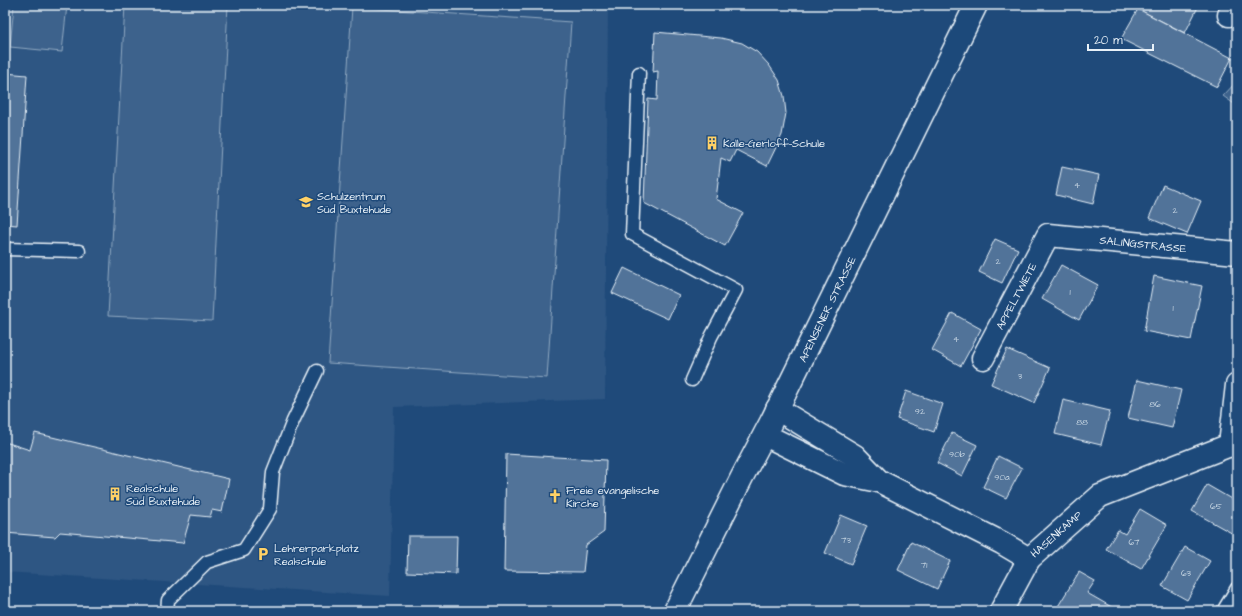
<svg xmlns="http://www.w3.org/2000/svg" width="1242" height="616" viewBox="0 0 1242 616" font-family="'Architects Daughter',sans-serif">
	<style>
		.built { fill: #2e5683 }
		.green { fill: #3c628c; stroke: #92aac2 }
		.building { fill: #517399; stroke: #e8f1f8 }
		.lines { fill: none; stroke-linecap: round; stroke-linejoin: round }
		.service-casing { stroke: #e8f1f8; stroke-width: 15 }
		.minor-casing { stroke: #e8f1f8; stroke-width: 25 }
		.secondary-casing { stroke: #e8f1f8; stroke-width: 25 }
		.service { stroke: #1f4a7a; stroke-width: 12 }
		.minor { stroke: #1f4a7a; stroke-width: 22 }
		.secondary { stroke: #1f4a7a; stroke-width: 22 }
		.labels { text-anchor: middle; stroke-width: 3; stroke-linejoin: round; paint-order: stroke }
		.number-label { font-size: 9px; fill: #c2d2e0 }
		.poi-label { font-size: 11px; fill: #e8f1f8; stroke: #1f4a7a; text-anchor: start }
		.street-label { font-size: 11px; fill: #e8f1f8; stroke: #1f4a7a }
	</style>
	<rect width="100%" height="100%" fill="#1f4a7a"/>
	<filter id="ink" filterUnits="userSpaceOnUse"><feTurbulence type="fractalNoise" baseFrequency=".025" numOctaves="2"/><feDisplacementMap in="SourceGraphic" scale="8" xChannelSelector="R" yChannelSelector="G"/><feConvolveMatrix kernelMatrix="1 2 1 2 8 2 1 2 1" color-interpolation-filters="sRGB"/></filter>
	<g filter="url(#ink)">
		<!-- built -->
		<polygon class="built" points="5,5 608,5 605,399 394,407 390,596 5,572"/>
		<!-- green -->
		<g class="green">
			<polygon points="14,5 67,5 62,52 10,47"/>
			<polygon points="125,5 228,5 212,321 108,316"/>
			<polygon points="352,7 571,22 547,378 328,363"/>
			<polygon points="1237,81 1237,106 1223,96"/>
		</g>
		<!-- building -->
		<g class="building">
			<polygon points="1140,5 1199,5 1185,33 1138,9"/>
			<polygon points="1138,9 1232,58 1217,87 1121,39"/>
			<polygon points="655,32 721,38 742,43 757,52 769,65 779,80 784,96 786,113 782,135 767,166 736,150 730,162 721,158 716,199 743,213 725,246 644,203 648,99 657,100 658,71 653,72"/>
			<polygon points="5,73 27,75 17,225 5,224"/>
			<polygon points="1062,167 1099,175 1093,204 1056,195"/>
			<polygon points="1163,185 1201,201 1187,234 1149,218"/>
			<polygon points="995,239 1018,249 1002,283 979,272"/>
			<polygon points="1061,265 1098,285 1079,320 1042,299"/>
			<polygon points="624,268 679,295 668,319 612,293"/>
			<polygon points="1154,276 1202,286 1191,340 1144,331"/>
			<polygon points="952,313 981,329 961,366 932,350"/>
			<polygon points="1007,349 1050,368 1034,403 991,384"/>
			<polygon points="1137,380 1181,390 1172,428 1128,418"/>
			<polygon points="906,391 943,404 934,432 897,419"/>
			<polygon points="1063,400 1110,411 1101,445 1055,434"/>
			<polygon points="35,433 229,479 222,512 212,510 210,517 191,515 183,543 60,532 55,537 5,533 5,442 30,450"/>
			<polygon points="952,433 977,445 962,476 937,463"/>
			<polygon points="506,454 606,460 604,532 586,545 583,572 504,571"/>
			<polygon points="998,456 1022,468 1006,498 983,487"/>
			<polygon points="1207,485 1233,500 1237,493 1237,536 1192,511"/>
			<polygon points="1140,509 1167,525 1141,569 1106,549 1118,530 1125,534"/>
			<polygon points="841,515 867,526 851,564 825,553"/>
			<polygon points="408,536 457,536 456,574 407,572"/>
			<polygon points="911,542 950,561 937,589 898,570"/>
			<polygon points="1185,547 1210,561 1187,600 1162,586"/>
			<polygon points="1079,572 1095,581 1087,593 1115,609 1113,611 1062,611 1057,608"/>
		</g>
		<g class="lines">
			<!-- service casing -->
			<g class="service-casing">
				<g id="service">
					<polyline points="639,73 632,234 736,290 711,337 692,380"/>
					<polyline points="5,249 79,251"/>
					<polyline points="167,611 168,600 207,562 244,550 270,509 273,472 293,421 317,371"/>
					<polyline points="1223,611 1237,588"/>
				</g>
			</g>
			<!-- minor casing -->
			<g class="minor-casing">
				<g id="minor">
					<polyline points="1229,15 1234,5"/>
					<polyline points="983,358 1048,235 1237,253"/>
					<polyline points="777,409 855,456 879,481"/>
					<polyline points="765,435 844,474 879,481 1002,543 1029,559 1100,496 1230,445 1237,447"/>
					<polyline points="1230,445 1237,385"/>
					<polyline points="1001,611 1029,559"/>
				</g>
			</g>
			<!-- secondary casing -->
			<g class="secondary-casing">
				<polyline id="secondary" points="675,611 742,477 771,422 976,5"/>
			</g>
			<!-- service -->
			<use href="#service" class="service"/>
			<!-- minor -->
			<use href="#minor" class="minor"/>
			<!-- secondary -->
			<use href="#secondary" class="secondary"/>
		</g>
	</g>
	<!-- icons -->
	<defs>
		<g id="building-bare" transform="scale(1.08)"><path d="M-4-6H4V6H1V3H-1V6H-4ZM-2.5-4.3h1.7v1.8h-1.7ZM.8-4.3h1.7v1.8H.8ZM-2.5-1h1.7V.8h-1.7ZM.8-1h1.7V.8H.8Z" fill="#ffd166" stroke="#1f4a7a" stroke-width="2.5" paint-order="stroke"/></g>
		<g id="school-bare" transform="scale(1.08)"><path d="M0-5L7-2L0 1L-7-2ZM-4 1L0 2.5L4 1V4Q0 6-4 4Z" fill="#ffd166" stroke="#1f4a7a" stroke-width="2.5" paint-order="stroke"/></g>
		<g id="church-bare" transform="scale(1.08)"><path d="M-1.2-6h2.4v3.5h3.3v2.4h-3.3V6h-2.4V-.1h-3.3v-2.4h3.3Z" fill="#ffd166" stroke="#1f4a7a" stroke-width="2.5" paint-order="stroke"/></g>
		<g id="parking-bare" transform="scale(1.08)"><path d="M-3.5-5.5H1a3.5 3.5 0 0 1 0 7H-1V5.5H-3.5ZM-1-3.4V-.6H.8a1.4 1.4 0 0 0 0-2.8Z" fill="#ffd166" stroke="#1f4a7a" stroke-width="2.5" paint-order="stroke"/></g>
	</defs>
	<g fill-rule="evenodd">
		<use href="#building-bare" x="712" y="143"/>
		<use href="#school-bare" x="306" y="202"/>
		<use href="#building-bare" x="115" y="494"/>
		<use href="#church-bare" x="555" y="496"/>
		<use href="#parking-bare" x="263" y="554"/>
	</g>
	<g class="labels">
		<!-- number labels -->
		<g class="number-label">
			<text x="1077" y="188">4</text>
			<text x="1175" y="213">2</text>
			<text x="998" y="264">2</text>
			<text x="1070" y="295">1</text>
			<text x="1173" y="311">1</text>
			<text x="956" y="342">4</text>
			<text x="1020" y="379">3</text>
			<text x="1155" y="407">86</text>
			<text x="920" y="414">92</text>
			<text x="1082" y="425">88</text>
			<text x="957" y="457">90b</text>
			<text x="1002" y="480">90a</text>
			<text x="1216" y="509">65</text>
			<text x="846" y="543">73</text>
			<text x="1134" y="545">67</text>
			<text x="924" y="568">71</text>
			<text x="1186" y="576">63</text>
		</g>
		<!-- poi labels -->
		<g class="poi-label">
			<text x="723" y="147">Kalle-Gerloff-Schule</text>
			<text x="317" y="200">Schulzentrum<tspan x="317" dy="13">Süd Buxtehude</tspan></text>
			<text x="126" y="492">Realschule<tspan x="126" dy="13">Süd Buxtehude</tspan></text>
			<text x="566" y="494">Freie evangelische<tspan x="566" dy="13">Kirche</tspan></text>
			<text x="274" y="552">Lehrerparkplatz<tspan x="274" dy="13">Realschule</tspan></text>
		</g>
		<!-- street labels -->
		<g class="street-label">
			<text transform="translate(1143 244) rotate(6)" y="4">SALINGSTRASSE</text>
			<text transform="translate(1016 296) rotate(-62)" y="4">APPELTWIETE</text>
			<text transform="translate(827 309) rotate(-64)" y="4">APENSENER STRASSE</text>
			<text transform="translate(1056 534) rotate(-41)" y="4">HASENKAMP</text>
		</g>
	</g>
	<!-- margin -->
	<rect width="1242" height="616" fill="none" stroke="#1f4a7a" stroke-width="20"/>
	<rect x="10" y="10" width="1222" height="596" fill="none" stroke="#e8f1f8" stroke-width="1.5" filter="url(#ink)"/>
	<!-- scale -->
	<path d="M1088 44v6h65v-6" fill="none" stroke="#e8f1f8" stroke-width="2"/>
	<text x="1094" y="44" font-size="12" fill="#e8f1f8" stroke="#1f4a7a" stroke-width="3" paint-order="stroke">20 m</text>
</svg>
